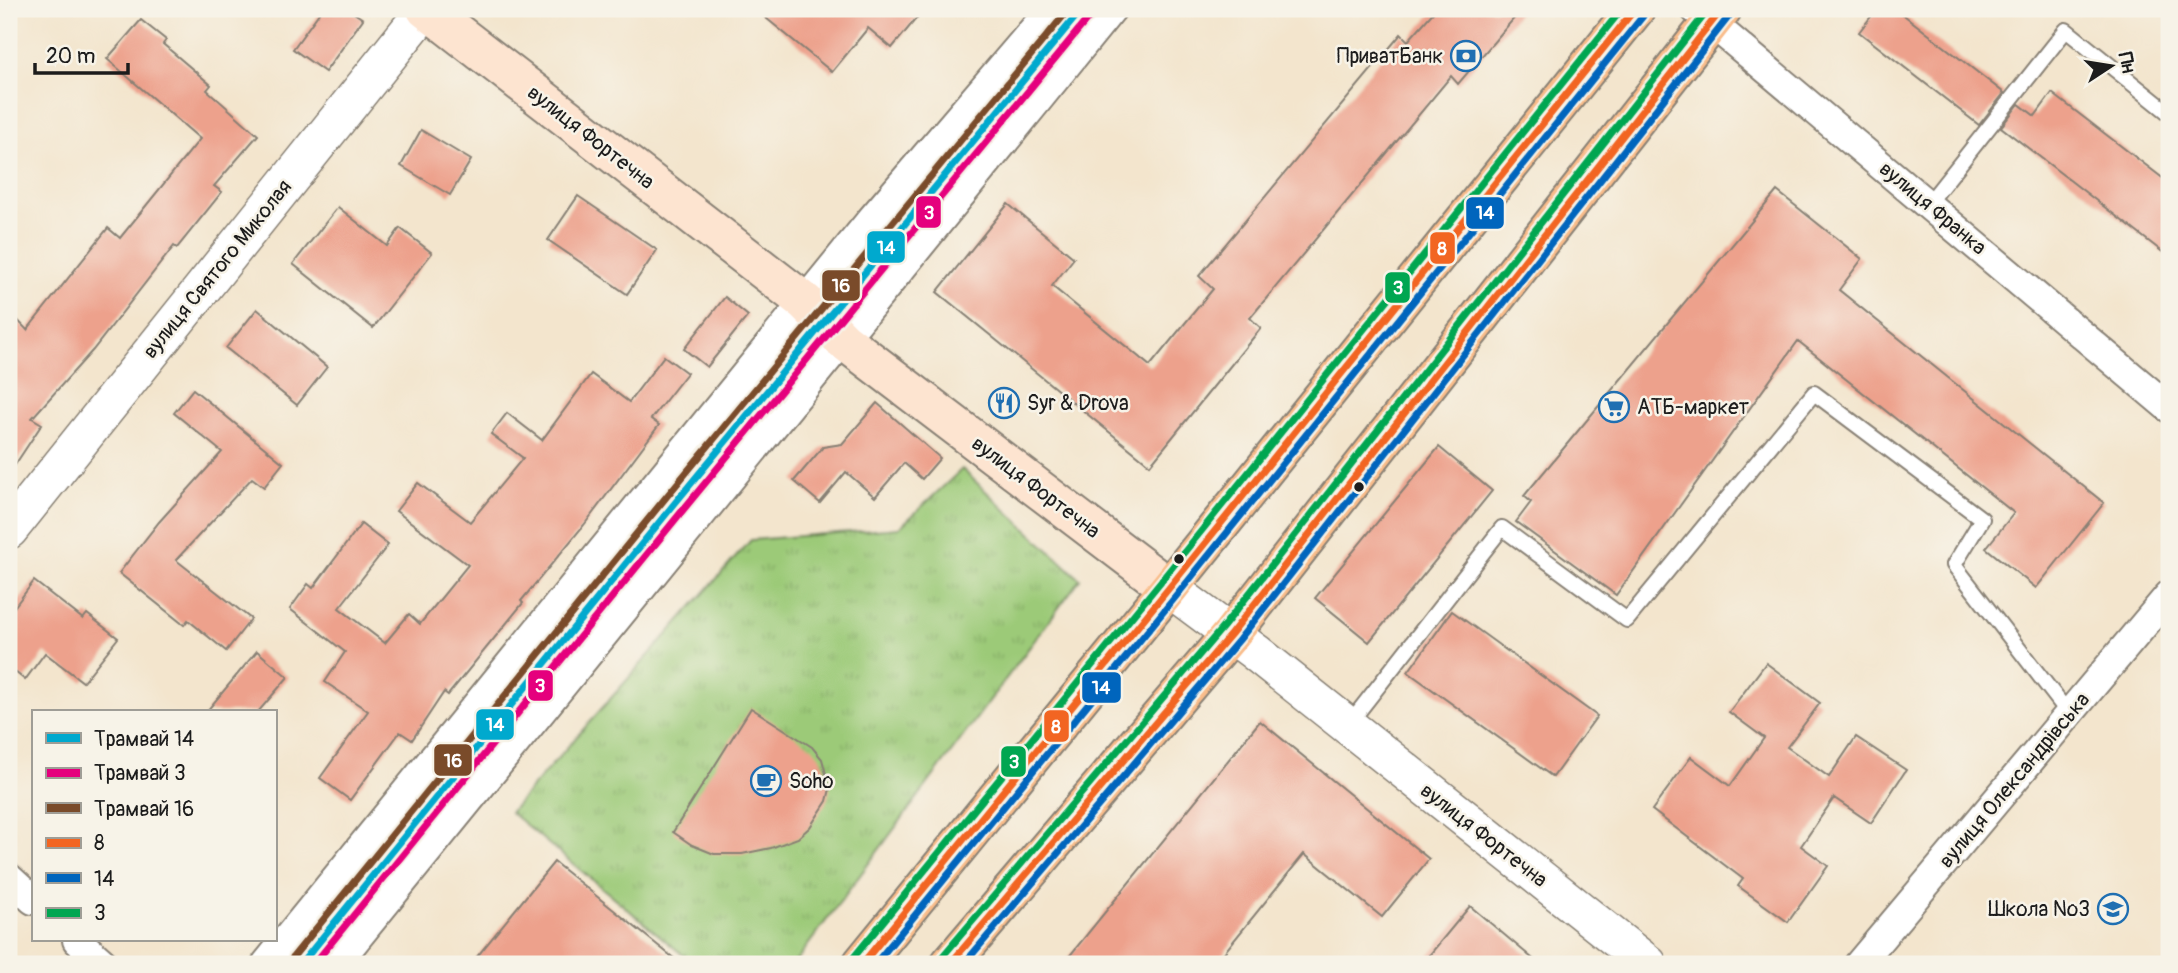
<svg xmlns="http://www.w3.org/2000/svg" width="2178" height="973" viewBox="0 0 2178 973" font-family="Pangolin,sans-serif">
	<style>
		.park { fill: url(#park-tufts); stroke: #5c734a; stroke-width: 2 }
		.building { fill: #eda18c }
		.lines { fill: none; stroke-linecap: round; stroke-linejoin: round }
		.service-casing { stroke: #888074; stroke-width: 18 }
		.minor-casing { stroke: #888074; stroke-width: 32 }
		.tertiary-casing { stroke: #888074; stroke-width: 40 }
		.secondary-casing { stroke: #888074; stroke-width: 42 }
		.primary-casing { stroke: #888074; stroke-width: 42 }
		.service { stroke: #fff; stroke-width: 14 }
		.minor { stroke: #fff; stroke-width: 28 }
		.tertiary { stroke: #fff; stroke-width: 37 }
		.secondary { stroke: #fde4d0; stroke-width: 38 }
		.primary { stroke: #f9bc8a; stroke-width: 38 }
		.bus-1-casing { stroke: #f7f3e8; stroke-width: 12 }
		.bus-2-casing { stroke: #f7f3e8; stroke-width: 12 }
		.bus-3-casing { stroke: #f7f3e8; stroke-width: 12 }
		.bus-1 { stroke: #f26522; stroke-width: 7 }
		.bus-2 { stroke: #0065bd; stroke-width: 7 }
		.bus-3 { stroke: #00a651; stroke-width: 7 }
		.tram-1-casing { stroke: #f7f3e8; stroke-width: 12 }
		.tram-2-casing { stroke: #f7f3e8; stroke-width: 12 }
		.tram-3-casing { stroke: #f7f3e8; stroke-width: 12 }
		.tram-1 { stroke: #00a9ce; stroke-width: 7 }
		.tram-2 { stroke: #e5007d; stroke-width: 7 }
		.tram-3 { stroke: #7a4b2a; stroke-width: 7 }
		.bus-dot { fill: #1c1c1c; stroke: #f7f3e8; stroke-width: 2.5 }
		.labels { text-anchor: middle; stroke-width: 5; stroke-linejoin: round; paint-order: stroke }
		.poi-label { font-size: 21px; fill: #1c1c1c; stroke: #f7f3e8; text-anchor: start }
		.street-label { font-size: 21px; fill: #1c1c1c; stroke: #f7f3e8 }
		.line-badge { stroke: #f7f3e8; stroke-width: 2.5 }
		.badge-label { font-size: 19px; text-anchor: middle; font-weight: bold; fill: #fff }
	</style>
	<defs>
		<pattern id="park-tufts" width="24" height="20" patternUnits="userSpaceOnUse" patternTransform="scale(1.75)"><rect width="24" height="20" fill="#9cca78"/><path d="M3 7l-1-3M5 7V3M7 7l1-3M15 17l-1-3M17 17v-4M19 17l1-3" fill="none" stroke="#86ad67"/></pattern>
	</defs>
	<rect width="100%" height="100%" fill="#f7f3e8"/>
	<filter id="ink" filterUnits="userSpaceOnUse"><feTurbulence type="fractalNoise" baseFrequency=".0143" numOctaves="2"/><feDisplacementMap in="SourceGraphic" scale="14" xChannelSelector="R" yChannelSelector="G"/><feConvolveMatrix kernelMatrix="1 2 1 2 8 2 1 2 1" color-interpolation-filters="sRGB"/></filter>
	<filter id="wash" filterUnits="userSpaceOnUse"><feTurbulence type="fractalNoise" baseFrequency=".00686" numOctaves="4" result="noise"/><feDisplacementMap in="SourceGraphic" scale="28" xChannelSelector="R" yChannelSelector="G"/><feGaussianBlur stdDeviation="1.57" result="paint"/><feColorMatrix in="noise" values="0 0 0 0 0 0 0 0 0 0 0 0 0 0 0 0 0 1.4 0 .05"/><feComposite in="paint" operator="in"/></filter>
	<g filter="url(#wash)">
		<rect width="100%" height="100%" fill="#f3e5cd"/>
		<!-- park -->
		<polygon class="park" points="962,469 1080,579 794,964 694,964 510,812 751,540 899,528"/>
		<g id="blocks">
			<!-- building -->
			<g class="building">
				<polygon points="322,9 348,9 363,19 325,72 293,49"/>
				<polygon points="755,9 924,9 892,48 868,28 832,72"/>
				<polygon points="1436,9 1522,9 1458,84 1451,76 1250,318 1261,328 1150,465 937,292 1008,204 1074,258 1052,286 1150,366 1213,289 1199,276 1401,34 1408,41"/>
				<polygon points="1877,9 1896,9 2004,93 1979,125 1859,32"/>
				<polygon points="141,20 166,40 163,44 211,85 207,90 258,135 214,186 222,192 177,248 174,246 93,350 32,418 42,424 9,474 9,311 27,330 108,228 120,238 200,139 107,59"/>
				<polygon points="2052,93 2169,183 2169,257 2001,127 2019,104 2035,116"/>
				<polygon points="421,130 471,160 450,195 401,166"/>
				<polygon points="1777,191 1862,259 1839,290 2104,503 2036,588 1986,548 2014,513 1798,341 1616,595 1516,522 1531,502 1524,496"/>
				<polygon points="578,196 657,250 627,294 548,240"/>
				<polygon points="338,207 387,246 400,228 432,253 373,328 293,264"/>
				<polygon points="725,297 748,316 707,367 684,349"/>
				<polygon points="257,309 327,367 297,405 226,348"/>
				<polygon points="664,356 687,373 651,419 659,425 584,525 521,601 523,603 448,695 444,692 412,740 400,732 350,800 320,778 368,711 325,682 345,652 290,609 308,584 313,588 361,524 388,545 339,608 385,643 409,614 420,624 468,565 396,511 418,483 470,522 523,458 491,434 507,413 542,440 591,374 629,402"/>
				<polygon points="193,389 283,463 264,487 252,478 176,560 251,619 226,651 188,620 184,625 119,573 159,522 222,452 174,413"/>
				<polygon points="877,403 940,458 922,479 904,463 875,497 846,472 820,503 794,481 823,447 842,444"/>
				<polygon points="1439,447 1492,491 1369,642 1315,598"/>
				<polygon points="34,581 83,619 87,614 118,638 83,682 45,653 25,680 9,667 9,614"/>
				<polygon points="1452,611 1597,716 1553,777 1408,672"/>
				<polygon points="257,651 288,677 258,712 206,712"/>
				<polygon points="1766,663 1820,703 1787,747 1829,777 1856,737 1906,770 1871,823 1834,798 1801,846 1828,866 1788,922 1738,886 1743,879 1652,810 1691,757 1730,786 1764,738 1729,712"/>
				<polygon points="751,708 812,747 822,759 830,789 827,801 810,827 798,838 771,848 742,854 714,854 692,845 673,832"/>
				<polygon points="1260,721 1429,859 1382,917 1304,854 1215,964 1063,964"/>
				<polygon points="554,862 681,964 471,964"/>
				<polygon points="1470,906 1539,964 1422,964"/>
			</g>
		</g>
	</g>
	<g filter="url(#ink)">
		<use href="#blocks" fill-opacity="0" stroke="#888074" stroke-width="2"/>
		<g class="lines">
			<!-- service casing -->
			<g class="service-casing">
				<g id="service">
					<polyline points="1928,204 2066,30 2169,113"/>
					<polyline points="1348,725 1502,528 1627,620 1814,393 1982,519 1954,565 2069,714"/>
				</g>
			</g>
			<!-- minor casing -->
			<g class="minor-casing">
				<g id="minor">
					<polyline points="1695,9 2169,408"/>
					<polyline points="9,878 33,900"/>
					<polyline points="77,940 104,964"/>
					<polyline points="266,964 869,222 1051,9"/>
					<polyline points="336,964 1112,9"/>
					<polyline points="1859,964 2169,595"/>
				</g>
			</g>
			<!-- tertiary casing -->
			<g class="tertiary-casing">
				<g id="tertiary">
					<polyline points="9,530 426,9"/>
					<polyline points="1169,588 1255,652 1648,964"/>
				</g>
			</g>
			<!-- secondary casing -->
			<g class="secondary-casing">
				<polyline id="secondary" points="426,9 805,302 843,340 1169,588"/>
			</g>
			<!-- primary casing -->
			<g class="primary-casing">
				<g id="primary">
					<polyline points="862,964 1169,588 1635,9"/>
					<polyline points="950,964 1231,634 1722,9"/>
				</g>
			</g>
			<!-- service -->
			<use href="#service" class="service"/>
			<!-- minor -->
			<use href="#minor" class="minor"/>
			<!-- tertiary -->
			<use href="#tertiary" class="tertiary"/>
			<!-- secondary -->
			<use href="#secondary" class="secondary"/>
			<!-- primary -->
			<use href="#primary" class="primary"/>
			<!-- bus-1 casing -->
			<g class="bus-1-casing">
				<g id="bus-1">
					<polyline points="862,964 1169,588 1635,9"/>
					<polyline points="950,964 1231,634 1722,9"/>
				</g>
			</g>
			<!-- bus-2 casing -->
			<g class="bus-2-casing">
				<g id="bus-2">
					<polyline points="875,964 1177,595 1643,16"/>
					<polyline points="964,964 1239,640 1730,15"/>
				</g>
			</g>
			<!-- bus-3 casing -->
			<g class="bus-3-casing">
				<g id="bus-3">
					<polyline points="854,957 1161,581 1622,9"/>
					<polyline points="942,957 1223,627 1709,9"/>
				</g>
			</g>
			<!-- bus-1 -->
			<use href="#bus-1" class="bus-1"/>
			<!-- bus-2 -->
			<use href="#bus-2" class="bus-2"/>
			<!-- bus-3 -->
			<use href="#bus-3" class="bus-3"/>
			<!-- tram-1 casing -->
			<g class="tram-1-casing">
				<polyline id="tram-1" points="301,964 675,503 1082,9"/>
			</g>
			<!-- tram-2 casing -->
			<g class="tram-2-casing">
				<polyline id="tram-2" points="314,964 683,510 1090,16"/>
			</g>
			<!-- tram-3 casing -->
			<g class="tram-3-casing">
				<polyline id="tram-3" points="293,957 667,496 1069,9"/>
			</g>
			<!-- tram-1 -->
			<use href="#tram-1" class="tram-1"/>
			<!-- tram-2 -->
			<use href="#tram-2" class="tram-2"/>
			<!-- tram-3 -->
			<use href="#tram-3" class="tram-3"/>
		</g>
	</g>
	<!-- icons -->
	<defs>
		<g id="bank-ring" transform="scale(1.575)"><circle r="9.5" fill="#f7f3e8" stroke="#1f6fb2" stroke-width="1.5"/><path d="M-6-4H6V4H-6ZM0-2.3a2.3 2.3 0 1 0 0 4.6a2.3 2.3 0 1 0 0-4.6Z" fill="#1f6fb2"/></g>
		<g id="restaurant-ring" transform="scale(1.575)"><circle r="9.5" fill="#f7f3e8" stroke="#1f6fb2" stroke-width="1.5"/><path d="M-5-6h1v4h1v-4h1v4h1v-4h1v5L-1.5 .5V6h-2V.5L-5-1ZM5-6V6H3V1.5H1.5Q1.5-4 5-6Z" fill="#1f6fb2"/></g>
		<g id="supermarket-ring" transform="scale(1.575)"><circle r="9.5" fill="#f7f3e8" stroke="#1f6fb2" stroke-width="1.5"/><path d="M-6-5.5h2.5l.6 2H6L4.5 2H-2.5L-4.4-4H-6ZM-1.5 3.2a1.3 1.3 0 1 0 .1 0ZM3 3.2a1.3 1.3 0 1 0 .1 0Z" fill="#1f6fb2"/></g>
		<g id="cafe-ring" transform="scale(1.575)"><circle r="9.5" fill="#f7f3e8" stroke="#1f6fb2" stroke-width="1.5"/><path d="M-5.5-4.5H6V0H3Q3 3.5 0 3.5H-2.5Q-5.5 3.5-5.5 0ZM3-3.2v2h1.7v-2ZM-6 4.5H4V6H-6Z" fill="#1f6fb2"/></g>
		<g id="school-ring" transform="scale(1.575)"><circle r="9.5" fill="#f7f3e8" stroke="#1f6fb2" stroke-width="1.5"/><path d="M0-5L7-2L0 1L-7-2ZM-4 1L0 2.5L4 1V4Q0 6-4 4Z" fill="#1f6fb2"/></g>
	</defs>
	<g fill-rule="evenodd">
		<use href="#bank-ring" x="1466" y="56"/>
		<use href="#restaurant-ring" x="1004" y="403"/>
		<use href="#supermarket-ring" x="1614" y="407"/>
		<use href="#cafe-ring" x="766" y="781"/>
		<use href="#school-ring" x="2113" y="909"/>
	</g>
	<!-- markers -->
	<g class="bus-dot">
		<circle cx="1359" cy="487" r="6"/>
		<circle cx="1179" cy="559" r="6"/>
	</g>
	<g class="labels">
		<!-- poi labels -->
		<g class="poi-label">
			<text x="1443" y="63" text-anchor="end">ПриватБанк</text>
			<text x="1027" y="410">Syr &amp; Drova</text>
			<text x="1637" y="414">АТБ-маркет</text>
			<text x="789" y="788">Soho</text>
			<text x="2090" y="916" text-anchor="end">Школа №3</text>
		</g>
		<!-- street labels -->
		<g class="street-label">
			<text transform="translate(591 137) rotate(38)" y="7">вулиця Фортечна</text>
			<text transform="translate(1933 208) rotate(40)" y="7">вулиця Франка</text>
			<text transform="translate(217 269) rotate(-51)" y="7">вулиця Святого Миколая</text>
			<text transform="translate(1036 487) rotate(37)" y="7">вулиця Фортечна</text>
			<text transform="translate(2014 780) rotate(-50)" y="7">вулиця Олександрівська</text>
			<text transform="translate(1484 835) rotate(38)" y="7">вулиця Фортечна</text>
		</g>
	</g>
	<g class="line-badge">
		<rect x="915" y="195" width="27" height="34" rx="7" fill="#e5007d"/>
		<rect x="1465" y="196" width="40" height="34" rx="7" fill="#0065bd"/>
		<rect x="866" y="230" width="40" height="34" rx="7" fill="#00a9ce"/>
		<rect x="1429" y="231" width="27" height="34" rx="7" fill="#f26522"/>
		<rect x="821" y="269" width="40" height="33" rx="7" fill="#7a4b2a"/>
		<rect x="1384" y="271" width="27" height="33" rx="7" fill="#00a651"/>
		<rect x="527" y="669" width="27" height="33" rx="7" fill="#e5007d"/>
		<rect x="1081" y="671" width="41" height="33" rx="7" fill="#0065bd"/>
		<rect x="475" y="708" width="40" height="33" rx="7" fill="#00a9ce"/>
		<rect x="1043" y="709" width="27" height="34" rx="7" fill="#f26522"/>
		<rect x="433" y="743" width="40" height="34" rx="7" fill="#7a4b2a"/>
		<rect x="1000" y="745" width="27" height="33" rx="7" fill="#00a651"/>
	</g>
	<g class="badge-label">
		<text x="929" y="219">3</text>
		<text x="1485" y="219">14</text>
		<text x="886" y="254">14</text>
		<text x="1442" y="255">8</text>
		<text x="841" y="292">16</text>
		<text x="1398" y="294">3</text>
		<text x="540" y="692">3</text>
		<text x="1101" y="694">14</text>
		<text x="495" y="731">14</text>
		<text x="1056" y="733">8</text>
		<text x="453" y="767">16</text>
		<text x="1014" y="768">3</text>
	</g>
	<!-- margin -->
	<rect width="2178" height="973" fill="none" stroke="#f7f3e8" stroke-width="35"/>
	<!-- legend -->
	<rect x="32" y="710" width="245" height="231" fill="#f7f3e8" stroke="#9f9d96" stroke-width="2"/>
	<rect x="46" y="733" width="35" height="10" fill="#00a9ce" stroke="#9f9d96" stroke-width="2"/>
	<text x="94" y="746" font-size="21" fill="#1c1c1c">Трамвай 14</text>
	<rect x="46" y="768" width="35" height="10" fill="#e5007d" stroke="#9f9d96" stroke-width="2"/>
	<text x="94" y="780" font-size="21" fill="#1c1c1c">Трамвай 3</text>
	<rect x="46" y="803" width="35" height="10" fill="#7a4b2a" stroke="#9f9d96" stroke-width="2"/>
	<text x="94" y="816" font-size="21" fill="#1c1c1c">Трамвай 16</text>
	<rect x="46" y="838" width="35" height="10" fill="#f26522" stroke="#9f9d96" stroke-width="2"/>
	<text x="94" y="850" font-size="21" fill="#1c1c1c">8</text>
	<rect x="46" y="873" width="35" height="10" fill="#0065bd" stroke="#9f9d96" stroke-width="2"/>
	<text x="94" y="886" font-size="21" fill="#1c1c1c">14</text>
	<rect x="46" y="908" width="35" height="10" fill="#00a651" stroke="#9f9d96" stroke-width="2"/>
	<text x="94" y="920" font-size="21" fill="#1c1c1c">3</text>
	<!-- north arrow -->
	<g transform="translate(2111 66) rotate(78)" stroke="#f7f3e8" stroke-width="5" paint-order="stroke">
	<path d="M0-5L12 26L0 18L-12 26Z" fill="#1c1c1c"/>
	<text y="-10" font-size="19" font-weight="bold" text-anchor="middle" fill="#1c1c1c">Пн</text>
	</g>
	<!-- scale -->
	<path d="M35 63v10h93v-10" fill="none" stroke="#1c1c1c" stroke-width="3.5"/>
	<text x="46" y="63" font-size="21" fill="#1c1c1c" stroke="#f7f3e8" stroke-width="5" paint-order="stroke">20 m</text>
</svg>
